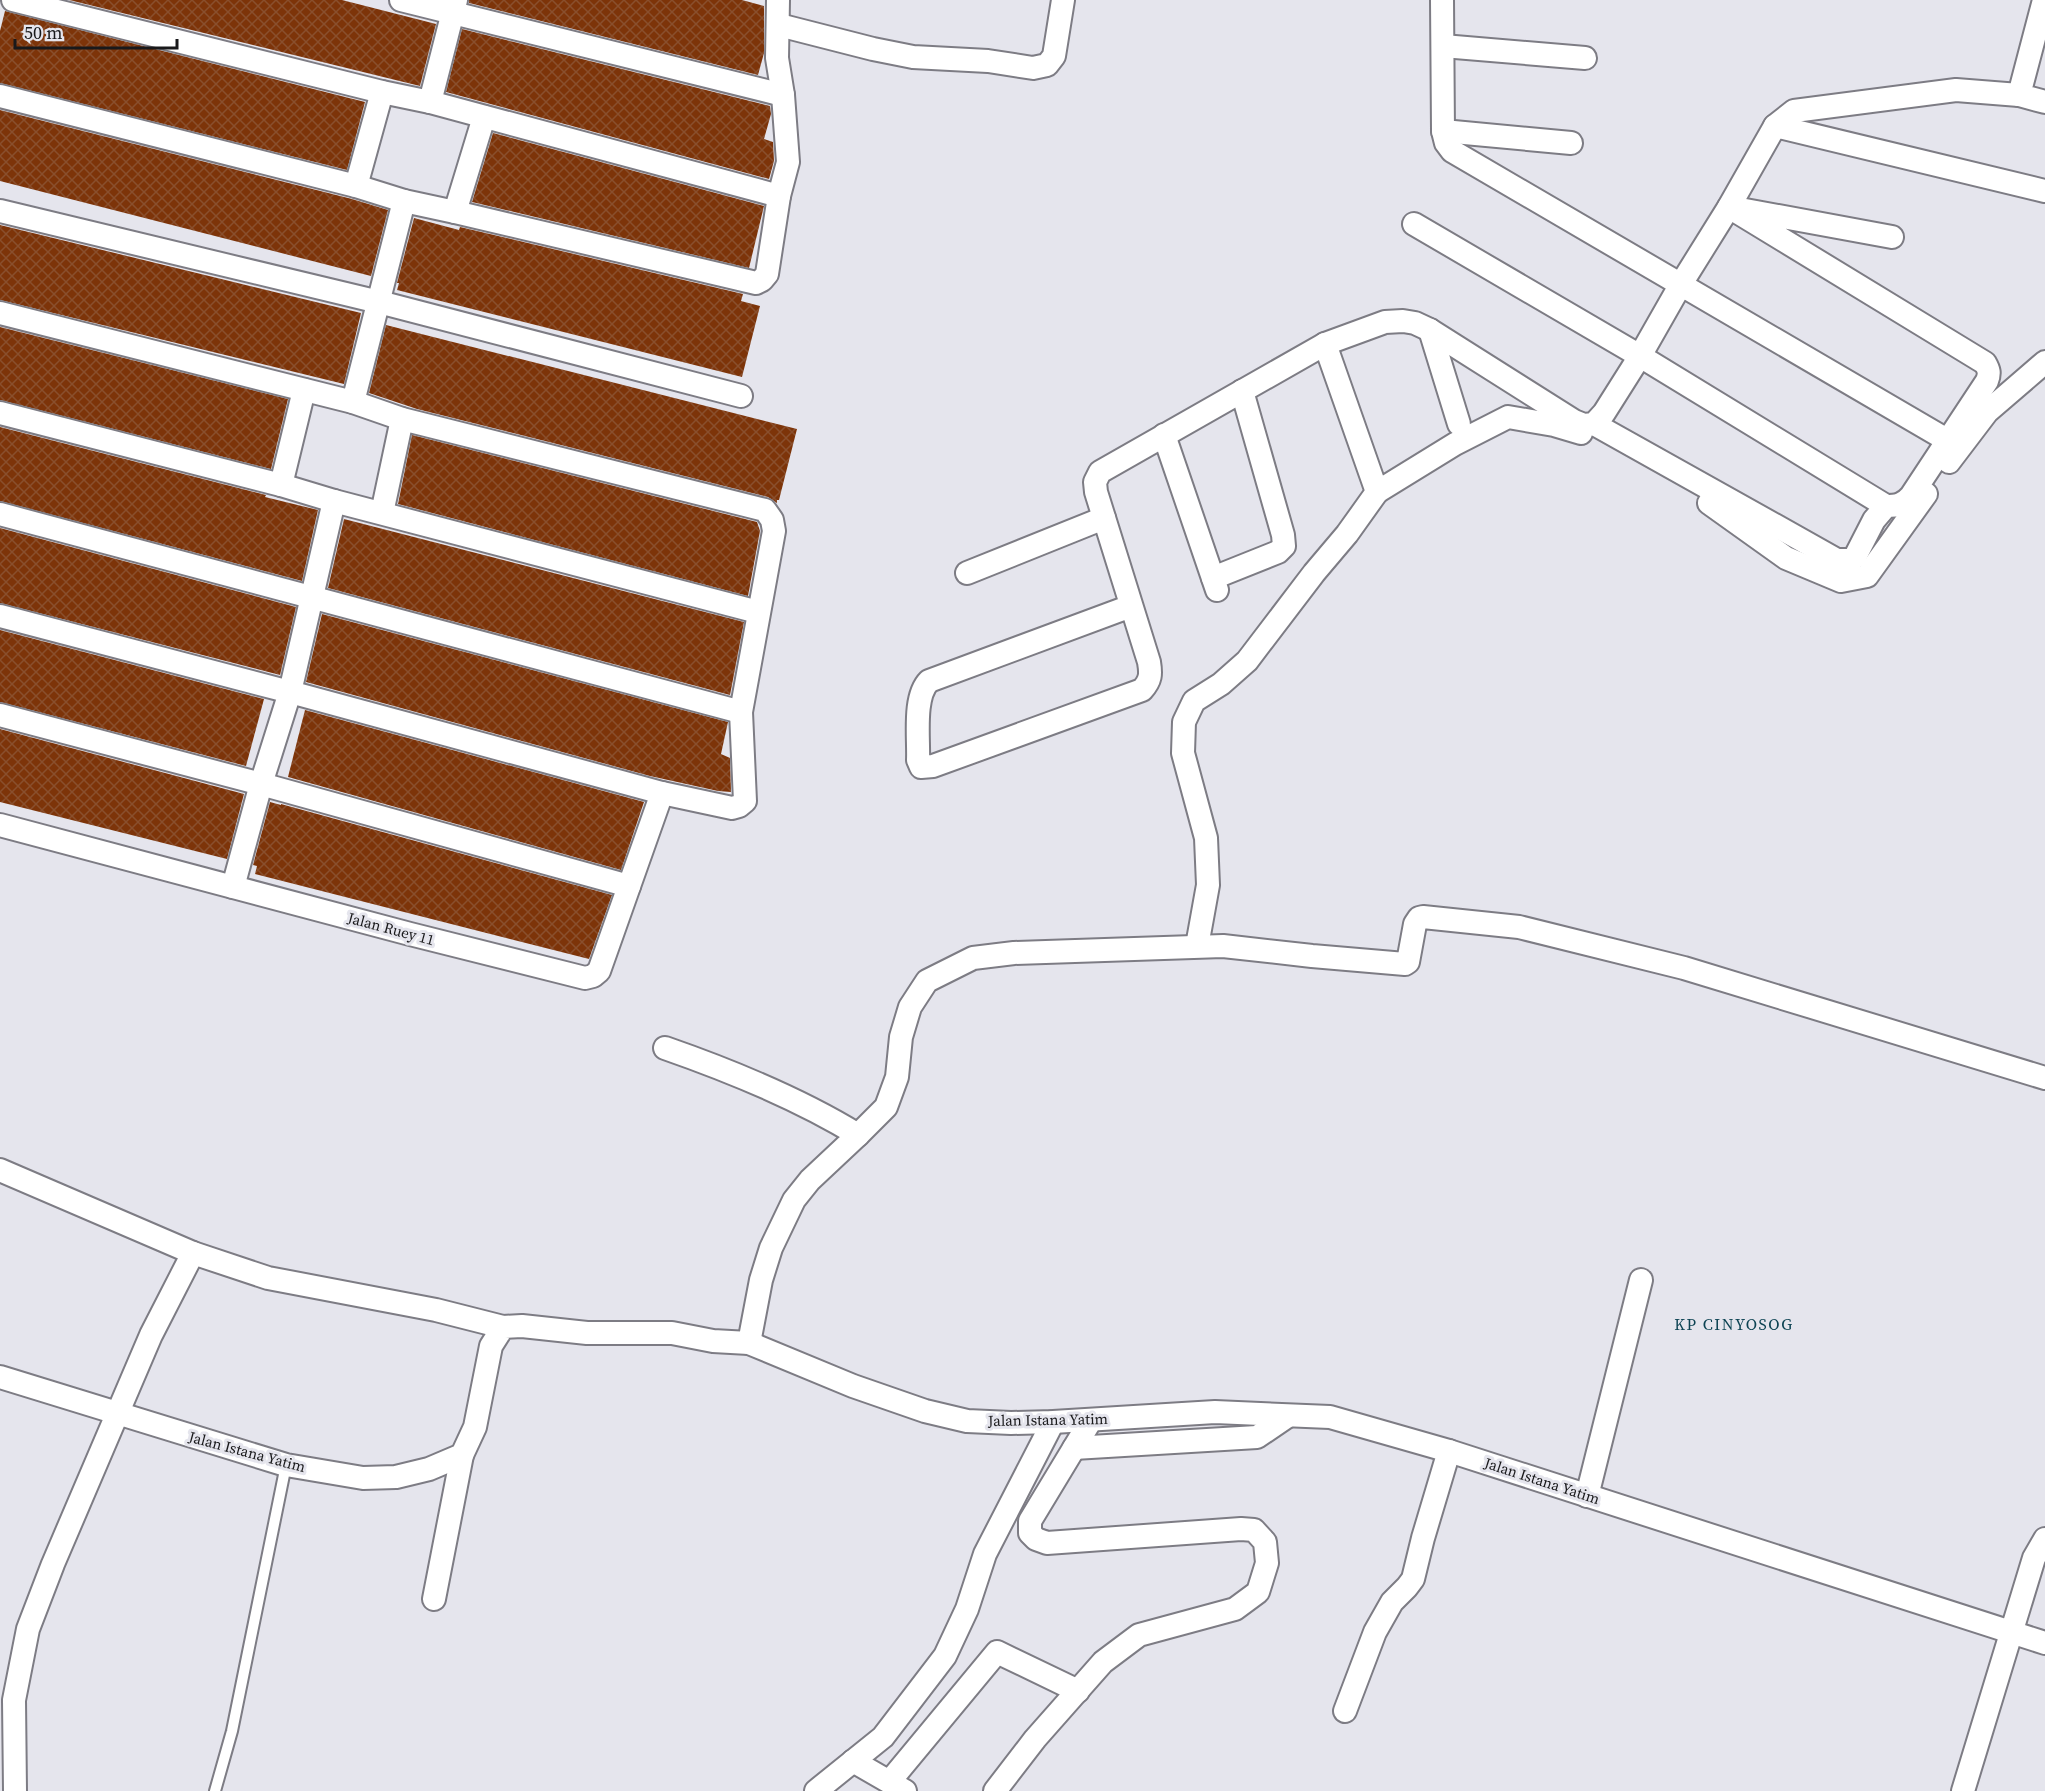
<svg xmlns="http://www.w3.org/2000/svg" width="2045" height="1791" viewBox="0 0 2045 1791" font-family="'Source Serif 4',serif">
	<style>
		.building { fill: url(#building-cross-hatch) }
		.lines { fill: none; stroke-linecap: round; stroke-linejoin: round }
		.service-casing { stroke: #7d7c84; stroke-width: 14 }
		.minor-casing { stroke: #7d7c84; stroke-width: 26 }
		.service { stroke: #fff; stroke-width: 10 }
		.minor { stroke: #fff; stroke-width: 22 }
		.labels { text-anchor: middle; stroke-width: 6; stroke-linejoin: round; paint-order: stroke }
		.street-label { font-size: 15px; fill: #19191b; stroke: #e5e5ed }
		.neighbourhood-label { font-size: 16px; letter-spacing: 1.5px; fill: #0d4353; stroke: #e5e5ed }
	</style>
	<defs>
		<pattern id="building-cross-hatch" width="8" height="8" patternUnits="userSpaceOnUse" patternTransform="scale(1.5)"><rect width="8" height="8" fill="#7d3409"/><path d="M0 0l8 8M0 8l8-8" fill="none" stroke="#894f2d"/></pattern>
	</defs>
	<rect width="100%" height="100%" fill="#e5e5ed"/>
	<!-- building -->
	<g class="building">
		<polygon points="69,0 342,0 436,24 420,86"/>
		<polygon points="469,0 742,0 764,6 764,53 758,75 469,3"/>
		<polygon points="5,11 365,102 347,170 0,83 0,31"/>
		<polygon points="462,29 770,106 771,114 764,139 773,142 774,161 769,179 446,92"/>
		<polygon points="0,110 352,199 388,210 371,276 0,181"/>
		<polygon points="493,133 764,206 749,268 472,202"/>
		<polygon points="414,218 459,230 460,227 743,294 741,301 760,306 742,377 397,290 399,283 397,283"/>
		<polygon points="0,225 361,313 344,384 0,300"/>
		<polygon points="386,325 797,429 779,500 777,500 777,503 768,497 417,409 369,393"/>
		<polygon points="0,327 288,399 271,469 0,400"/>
		<polygon points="0,427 266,495 265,497 318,510 302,581 0,501"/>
		<polygon points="412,435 757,522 760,531 748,596 398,504"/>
		<polygon points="344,519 744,622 730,695 328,588"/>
		<polygon points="0,528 296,607 280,675 0,603"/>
		<polygon points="322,614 728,722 721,754 730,758 731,792 718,791 650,776 306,682"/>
		<polygon points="0,630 264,699 246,766 0,702"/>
		<polygon points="305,710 644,802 621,870 288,777"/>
		<polygon points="0,729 244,794 227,859 0,802"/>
		<polygon points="270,802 281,805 281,804 612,895 589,959 255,874 257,866 253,865"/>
	</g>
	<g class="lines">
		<!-- service casing -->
		<g class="service-casing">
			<polyline id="service" points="215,1791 232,1731 286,1465"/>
		</g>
		<!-- minor casing -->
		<g class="minor-casing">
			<g id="minor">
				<polyline points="13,0 382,92 430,102 779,196"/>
				<polyline points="401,0 783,95"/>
				<polyline points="1442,0 1443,131 1446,143 1452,151 1947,440"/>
				<polyline points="779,25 873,49 913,57 988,61 1033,68 1047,65 1054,56 1063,0"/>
				<polyline points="1443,46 1585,58"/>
				<polyline points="2019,95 2044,0"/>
				<polyline points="0,96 356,186 404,201 455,212 756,283 762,280 767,274 779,196 788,162 783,95 777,58 778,0"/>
				<polyline points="430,102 456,0"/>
				<polyline points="1775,126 2045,191"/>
				<polyline points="1443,131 1571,143"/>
				<polyline points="356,186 382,92"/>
				<polyline points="0,211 379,302 741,396"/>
				<polyline points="455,212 484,117"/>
				<polyline points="1414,224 1640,356 1886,506"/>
				<polyline points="0,313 353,402 402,419 765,510 772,520 774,531 741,712 745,801 739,806 732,808 662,793 290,692 0,616"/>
				<polyline points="1430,330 1459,424"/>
				<polyline points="353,402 404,201"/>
				<polyline points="0,413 281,485 334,501 758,612"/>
				<path d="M1594 424 1837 560H1851L1855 557 1874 520 1886 506C1897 506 1903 505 1911 496L1987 381C1990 373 1989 370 1985 363L1729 207 1892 237"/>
				<polyline points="1164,435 1217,590"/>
				<polyline points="1949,462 1987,412 2045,362"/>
				<polyline points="281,485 304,390"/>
				<polyline points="1377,492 1455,444 1508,417 1554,425 1581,433"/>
				<polyline points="1709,503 1786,558 1841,581 1867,576 1926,494"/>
				<polyline points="382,513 402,419"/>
				<polyline points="0,514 741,712"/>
				<polyline points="967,573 1104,518"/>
				<polyline points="1213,578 1278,552 1284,546 1283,535 1242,391"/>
				<path d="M1131 606 929 681C913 697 919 738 918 760L921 767 933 766 1142 690C1151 680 1151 674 1149 662L1096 492 1095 482 1100 472 1325 344 1385 322 1403 321 1415 323 1430 330 1574 421 1584 425 1594 424 1604 413 1640 356 1681 284 1729 207 1775 126 1794 111 1956 90 2019 95 2045 102"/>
				<polyline points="0,715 261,784 629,886"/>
				<polyline points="0,825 410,934 585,978 593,976 599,971 662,793"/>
				<polyline points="233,887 261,784 290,692 334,501"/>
				<polyline points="1197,946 1208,885 1206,838 1183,753 1184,722 1194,701 1221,684 1247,661 1314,573 1347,534 1377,492 1325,344"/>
				<path d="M665 1048C731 1071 798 1098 858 1135L810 1180 794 1200 771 1248 761 1280 749 1343"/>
				<polyline points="858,1135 886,1107 897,1077 901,1037 910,1007 927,981 973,958 1014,953 1223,946 1312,956 1405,964 1408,962 1415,924 1419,918 1423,917 1519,927 1684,968 2045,1078"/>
				<polyline points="0,1170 193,1253 268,1278 436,1310 503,1327"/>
				<polyline points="0,1377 286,1465 363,1478 396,1477 429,1469 462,1455 475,1427 491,1346 503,1327 522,1326 587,1333 672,1333 713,1341 749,1343 853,1386 925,1411 967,1421 1011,1423 1053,1422 1215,1412 1330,1417 1449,1451 2045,1643"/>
				<polyline points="1074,1448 1257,1437 1288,1416"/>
				<polyline points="1587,1496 1641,1280"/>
				<polyline points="434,1599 462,1455"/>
				<polyline points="1345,1711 1375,1632 1392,1602 1407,1587 1413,1579 1423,1538 1449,1451"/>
				<polyline points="853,1761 905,1791"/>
				<polyline points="890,1781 997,1652 1078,1691"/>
				<polyline points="15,1791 14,1700 28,1629 53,1564 151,1335 193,1253"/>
				<polyline points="816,1791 883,1737 945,1656 967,1609 985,1554 1053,1422"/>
				<polyline points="995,1791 1035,1739 1103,1662 1139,1635 1235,1609 1258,1592 1267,1563 1265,1542 1254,1530 1241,1529 1047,1543 1036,1539 1030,1533 1030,1521 1091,1420"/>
				<polyline points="1963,1791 2034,1558 2045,1539"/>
			</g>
		</g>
		<!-- service -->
		<use href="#service" class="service"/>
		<!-- minor -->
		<use href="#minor" class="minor"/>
	</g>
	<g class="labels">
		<!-- street labels -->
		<g class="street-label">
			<text transform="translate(391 929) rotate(15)" y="5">Jalan Ruey 11</text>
			<text transform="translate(1048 1420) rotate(-1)" y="5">Jalan Istana Yatim</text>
			<text transform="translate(247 1452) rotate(15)" y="5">Jalan Istana Yatim</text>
			<text transform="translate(1542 1481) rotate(18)" y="5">Jalan Istana Yatim</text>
		</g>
		<!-- neighbourhood labels -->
		<g class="neighbourhood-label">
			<text x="1734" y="1330">KP CINYOSOG</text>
		</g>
	</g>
	<!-- scale -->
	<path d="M15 39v9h162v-9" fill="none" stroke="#19191b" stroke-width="3"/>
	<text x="24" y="39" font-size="18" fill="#19191b" stroke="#e5e5ed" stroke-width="4.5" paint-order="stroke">50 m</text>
</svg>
